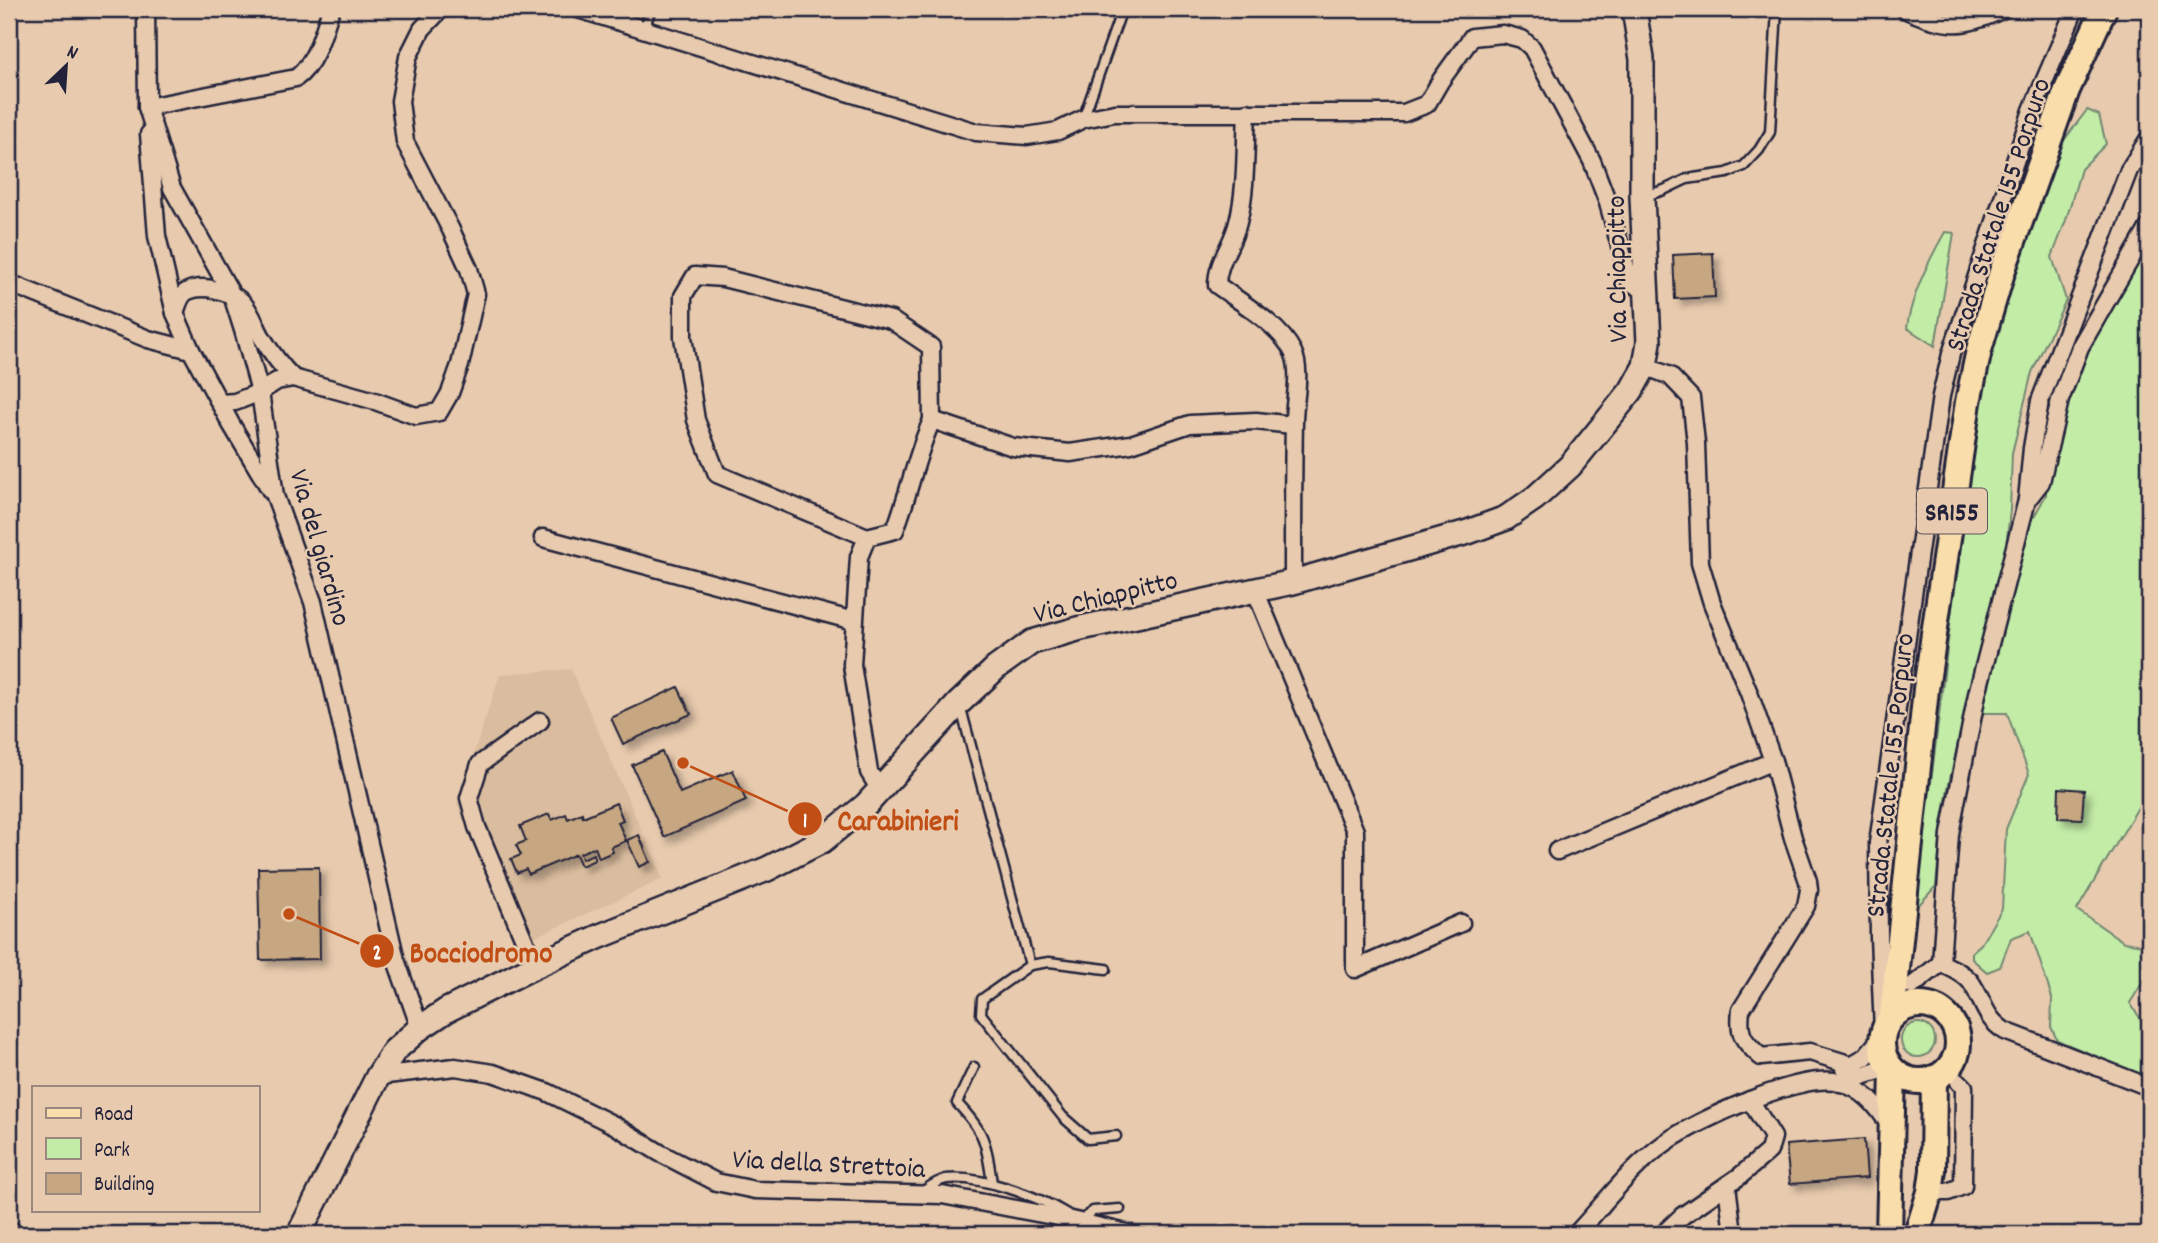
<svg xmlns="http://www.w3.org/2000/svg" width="2158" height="1243" viewBox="0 0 2158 1243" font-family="Dekko,sans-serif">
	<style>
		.built { fill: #dabd9e }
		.green { fill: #c3eca7; stroke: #728771; stroke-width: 2 }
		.building { fill: #c7a781; stroke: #22223b; stroke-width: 2; filter: url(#shadow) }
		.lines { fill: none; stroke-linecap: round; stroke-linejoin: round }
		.lane-casing { stroke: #22223b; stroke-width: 13 }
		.street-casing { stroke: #22223b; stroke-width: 21 }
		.secondary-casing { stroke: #22223b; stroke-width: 28 }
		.primary-casing { stroke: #22223b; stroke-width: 30 }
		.lane { stroke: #e8cbae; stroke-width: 8 }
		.street { stroke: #e8cbae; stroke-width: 16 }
		.secondary { stroke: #e8cbae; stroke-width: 23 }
		.primary { stroke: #f9ddab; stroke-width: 24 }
		.labels { text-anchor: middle; stroke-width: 5; stroke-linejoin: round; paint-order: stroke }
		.shield { fill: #e8cbae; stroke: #5d555e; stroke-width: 2 }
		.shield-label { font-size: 26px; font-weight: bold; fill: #22223b }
		.street-label { font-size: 28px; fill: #22223b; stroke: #e8cbae }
		.leader { fill: none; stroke: #c04e15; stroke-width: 2.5 }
		.callout-dot { fill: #c04e15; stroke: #e8cbae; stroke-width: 2.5 }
		.mark-label { font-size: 21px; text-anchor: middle; font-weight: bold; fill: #fff }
		.callout-label { font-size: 30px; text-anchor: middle; font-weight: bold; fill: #c04e15; stroke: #e8cbae; stroke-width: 5; stroke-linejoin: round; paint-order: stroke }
	</style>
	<defs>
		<filter id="shadow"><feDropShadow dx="6" dy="6" stdDeviation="3.5" flood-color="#0004"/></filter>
	</defs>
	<rect width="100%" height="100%" fill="#e8cbae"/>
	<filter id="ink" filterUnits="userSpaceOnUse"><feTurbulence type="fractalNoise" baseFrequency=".0143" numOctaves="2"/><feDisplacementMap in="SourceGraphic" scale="14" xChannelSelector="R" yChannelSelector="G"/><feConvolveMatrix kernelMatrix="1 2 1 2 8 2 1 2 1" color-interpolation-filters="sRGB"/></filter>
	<g filter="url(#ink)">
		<!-- built -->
		<polygon class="built" points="571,669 663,879 515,946 457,804 500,674"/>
		<!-- green -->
		<g class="green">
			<polygon points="2087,110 2099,115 2106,144 2081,169 2066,220 2052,257 2066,300 2032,372 2012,453 2010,510 2003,575 1978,653 1948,788 1941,831 1936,886 1916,908 1975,415 2002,316 2059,147"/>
			<polygon points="2149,225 2149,789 2077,910 2124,942 2149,946 2149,972 2130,1003 2146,1027 2149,1028 2149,1079 2057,1040 2051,1027 2052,998 2030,931 2011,938 2000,967 1987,972 1972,959 1972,952 1981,944 2002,909 2006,829 2029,774 2007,713 1982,713 2031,522 2046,495 2046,469 2066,369"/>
			<path d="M1945 232 1954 233 1935 346 1907 328C1911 295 1929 260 1945 232Z"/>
			<circle cx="1918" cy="1040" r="17"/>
		</g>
		<!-- building -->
		<g class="building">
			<polygon points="1713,253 1715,297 1675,299 1673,255"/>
			<polygon points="678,687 691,714 623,744 611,718"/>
			<polygon points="662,752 680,793 733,770 746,801 664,837 632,765"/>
			<polygon points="2059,788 2084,790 2082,819 2058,818"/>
			<polygon points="616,803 623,820 618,822 626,841 611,847 613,852 599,858 595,847 580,853 582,859 593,854 595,860 581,866 576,854 529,874 526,869 517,873 511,859 521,855 516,845 526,841 520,826 549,814 552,820 566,814 568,819 582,813 583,817"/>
			<polygon points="639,835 650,862 639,867 627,840"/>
			<polygon points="319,867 320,959 260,960 258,868"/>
			<polygon points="1864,1139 1867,1178 1790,1184 1786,1145"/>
		</g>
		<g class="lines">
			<!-- lane casing -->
			<g class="lane-casing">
				<g id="lane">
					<polyline points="1075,9 1121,12 1083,119"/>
					<polyline points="644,29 651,9"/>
					<polyline points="1645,196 1664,190 1687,179 1727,173 1744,166 1759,150 1770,132 1777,9"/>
					<polyline points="960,705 1030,965 982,999 981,1014 1063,1117 1088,1139 1116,1136"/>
					<polyline points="1030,965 1049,962 1106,969"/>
					<path d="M974 1067 957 1103C986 1134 986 1142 992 1183"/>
					<path d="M922 1192C929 1187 937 1181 946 1179 980 1175 1038 1196 1067 1214"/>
					<polyline points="1081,1221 1093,1211 1120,1209"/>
				</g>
			</g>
			<!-- street casing -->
			<g class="street-casing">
				<g id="street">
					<polyline points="146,9 147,107 172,188 232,295 243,330 260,392 275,496 313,602 396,960 420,1028"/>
					<polyline points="578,9 976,132 1027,136 1058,131 1083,119 1115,113 1404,113 1427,104 1441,80 1472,37 1503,34 1522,39 1532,48 1592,161 1608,203 1630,282 1646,291"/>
					<path d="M1904 9C1944 27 1963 29 2003 9"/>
					<path d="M147 107 296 78C317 62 323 32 331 9"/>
					<path d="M1247 112C1245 148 1247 187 1238 222 1233 245 1217 261 1217 285 1240 302 1280 325 1293 352 1302 372 1294 400 1294 421 1293 475 1293 529 1293 582"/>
					<polyline points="149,134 157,236 175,313 191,350 231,424 271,491"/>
					<polyline points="9,283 148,339 191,350"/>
					<path d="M175 313C178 305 180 294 188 291 203 284 229 291 241 301 251 310 256 328 263 339 272 354 281 366 293 378"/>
					<path d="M1645 366 1670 376 1691 398 1696 443 1700 563 1712 603 1749 693 1773 761 1793 838 1808 881 1809 890 1806 906 1741 1010C1738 1035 1743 1041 1761 1057L1810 1052 1852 1065"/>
					<polyline points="220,403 235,402 260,392 277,381 293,378 375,401 416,416 439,412 450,393 460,365 476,294 469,269 451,230 405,142 400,101 408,57 422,29 441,9"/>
					<polyline points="2027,500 2041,482 2060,400 2080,347 2149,227"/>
					<polyline points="867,537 717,474 696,420 683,337 683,296 695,276 723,278 891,320 931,347 932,420"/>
					<polyline points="543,538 854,621"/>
					<polyline points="1255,590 1355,831 1355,969 1461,923"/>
					<path d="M880 790 869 772 852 665 859 557 867 537 895 530C909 494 916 455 932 420L1013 447 1070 453 1131 444 1190 424 1256 421 1293 425"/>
					<polyline points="1557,851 1773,761"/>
					<path d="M1941 963C1951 968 1962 972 1970 981 1984 1000 1983 1017 2005 1031L2149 1087"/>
					<polyline points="535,966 477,827 469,798 480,764 540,721"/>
					<polyline points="1912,986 1941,963 1950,834 1977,694 2027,500 2032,448 2040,401 2129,170 2149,138"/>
					<polyline points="1883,1032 1879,937 1878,843 1941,396 1951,354 2032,110 2075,9"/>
					<polyline points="1844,1069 1865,1057 1882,1037"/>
					<polyline points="378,1076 455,1067 493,1073 547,1092 614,1125 660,1153 716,1182 755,1190 942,1195 1058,1217 1131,1234"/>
					<polyline points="1840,1083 1891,1067"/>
					<polyline points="1727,1185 1733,1234"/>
					<polyline points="1930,1192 1948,1192 1963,1186 1964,1087 1959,1082"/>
					<path d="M1576 1234C1605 1203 1630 1168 1665 1143 1697 1120 1801 1072 1839 1082 1863 1089 1877 1105 1890 1126"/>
					<polyline points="1663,1234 1682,1216 1740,1176 1769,1151 1773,1137 1750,1100"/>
				</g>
			</g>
			<!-- secondary casing -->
			<g class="secondary-casing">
				<g id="secondary">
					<polyline points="9,1233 9,1234"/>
					<polyline points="299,1234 378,1076 394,1051 420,1028 447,1010 535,966 598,937 767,869 822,841 866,805 959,703 996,668 1032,642 1081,628 1293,582 1468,532 1506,518 1535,498 1570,466 1631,391 1645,366 1649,342 1642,197 1642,59 1634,9"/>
				</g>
			</g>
			<!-- primary casing -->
			<g class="primary-casing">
				<g id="primary">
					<circle cx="1920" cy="1043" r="38"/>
					<polyline points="1892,1017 1926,689 1968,402 1979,350 2002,272 2067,90 2104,9"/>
					<polyline points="1889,1234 1893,1070"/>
					<polyline points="1917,1234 1930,1192 1933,1170 1934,1078"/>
				</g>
			</g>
			<!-- lane -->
			<use href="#lane" class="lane"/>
			<!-- street -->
			<use href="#street" class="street"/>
			<!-- secondary -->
			<use href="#secondary" class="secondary"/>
			<!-- primary -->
			<use href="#primary" class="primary"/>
		</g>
	</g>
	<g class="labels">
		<!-- shield labels -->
		<rect class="shield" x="1917" y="488.5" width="70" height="45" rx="5"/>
		<g class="shield-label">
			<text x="1952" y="520">SR155</text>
		</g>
		<!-- street labels -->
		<g class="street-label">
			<text transform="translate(1996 214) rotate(-72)" y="10">Strada Statale 155 Porpuro</text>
			<text transform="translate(1615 269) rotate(-91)" y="10">Via Chiappitto</text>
			<text transform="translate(322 547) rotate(74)" y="10">Via del giardino</text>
			<text transform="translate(1105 595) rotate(-14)" y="10">Via Chiappitto</text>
			<text transform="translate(1888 775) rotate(-84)" y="10">Strada Statale 155 Porpuro</text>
			<text transform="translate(829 1162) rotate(3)" y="10">Via della Strettoia</text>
		</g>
	</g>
	<!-- callouts -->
	<path class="leader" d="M683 763L805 819M289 914L377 951"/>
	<g class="callout-dot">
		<circle cx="683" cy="763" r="7"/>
		<circle cx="289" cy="914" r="7"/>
		<circle cx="805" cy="819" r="18"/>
		<circle cx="377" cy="951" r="18"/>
	</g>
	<g class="mark-label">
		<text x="805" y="827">1</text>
		<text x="377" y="959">2</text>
	</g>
	<g class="callout-label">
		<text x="898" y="830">Carabinieri</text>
		<text x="481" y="962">Bocciodromo</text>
	</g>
	<!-- margin -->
	<rect width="2158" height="1243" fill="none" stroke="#e8cbae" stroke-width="35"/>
	<rect x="18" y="18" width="2123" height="1208" fill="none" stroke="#22223b" stroke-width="2.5" filter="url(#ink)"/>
	<!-- legend -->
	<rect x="32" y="1086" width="228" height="126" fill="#e8cbae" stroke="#998780" stroke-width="2"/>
	<rect x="46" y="1108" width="35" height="10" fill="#f9ddab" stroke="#998780" stroke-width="2"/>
	<text x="94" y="1120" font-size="21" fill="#22223b">Road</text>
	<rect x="46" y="1138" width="35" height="21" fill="#c3eca7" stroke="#998780" stroke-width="2"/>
	<text x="94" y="1156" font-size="21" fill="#22223b">Park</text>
	<rect x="46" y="1173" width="35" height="21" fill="#c7a781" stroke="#998780" stroke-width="2"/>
	<text x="94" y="1190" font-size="21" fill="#22223b">Building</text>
	<!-- north arrow -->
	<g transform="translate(66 66) rotate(25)" stroke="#e8cbae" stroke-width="5" paint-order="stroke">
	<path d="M0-5L12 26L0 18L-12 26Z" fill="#22223b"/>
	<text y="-10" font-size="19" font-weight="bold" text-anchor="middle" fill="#22223b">N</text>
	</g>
</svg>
